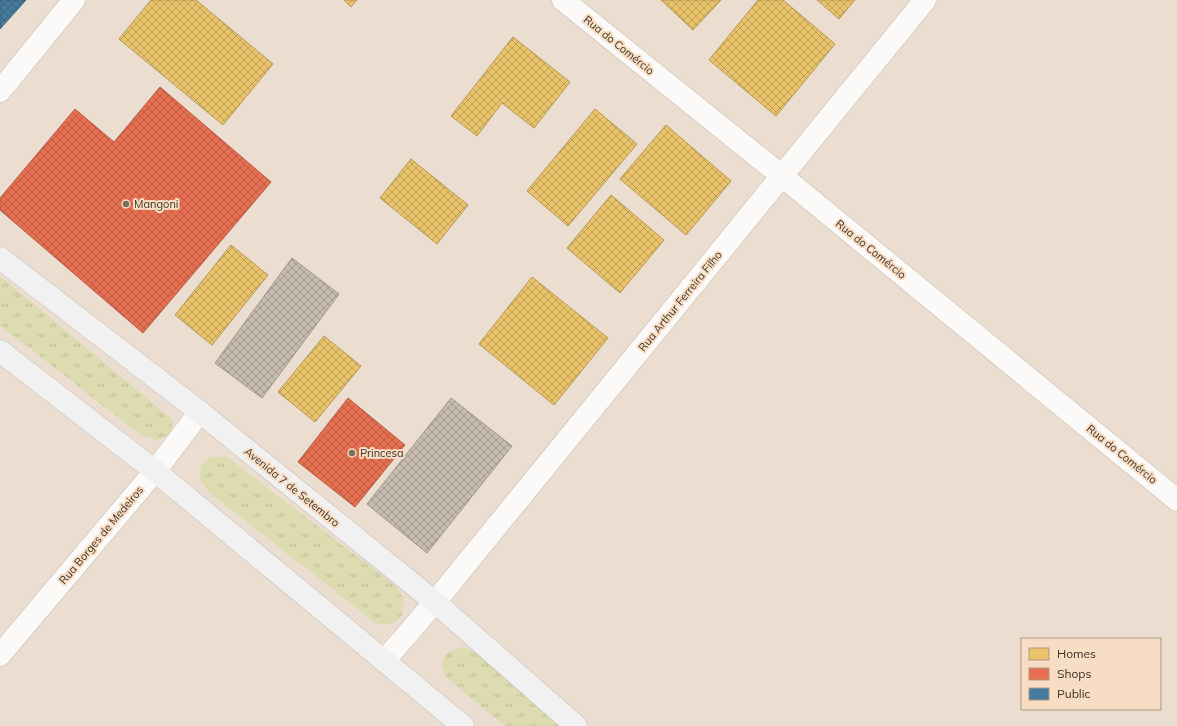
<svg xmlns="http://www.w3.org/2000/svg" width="1177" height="726" viewBox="0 0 1177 726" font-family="Mulish,sans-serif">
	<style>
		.park { fill: url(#park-tufts) }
		.homes { fill: url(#homes-cross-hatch); stroke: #b59856 }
		.shops { fill: url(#shops-cross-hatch); stroke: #b45d45 }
		.public { fill: url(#public-cross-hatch); stroke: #42657a }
		.building { fill: url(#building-cross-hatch); stroke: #a0968a }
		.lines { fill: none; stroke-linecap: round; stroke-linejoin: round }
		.minor-casing { stroke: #c3b9ad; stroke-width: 23 }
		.major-casing { stroke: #c2bbb3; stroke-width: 23 }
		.minor { stroke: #fcfaf8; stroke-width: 22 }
		.major { stroke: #f2f1f2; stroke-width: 22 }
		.poi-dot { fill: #796e62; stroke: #f7ddc3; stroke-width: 1.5 }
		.labels { text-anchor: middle; stroke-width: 4; stroke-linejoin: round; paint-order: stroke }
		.street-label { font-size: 11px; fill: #3c3228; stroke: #f7ddc3 }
		.poi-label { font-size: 11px; fill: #3c3228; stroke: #f7ddc3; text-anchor: start }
	</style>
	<defs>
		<pattern id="park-tufts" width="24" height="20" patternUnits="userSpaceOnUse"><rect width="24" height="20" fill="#dddbb0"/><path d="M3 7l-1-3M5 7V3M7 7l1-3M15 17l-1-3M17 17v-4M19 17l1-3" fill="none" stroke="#bfbc97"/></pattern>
		<pattern id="homes-cross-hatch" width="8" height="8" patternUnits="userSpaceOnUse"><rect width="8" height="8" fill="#e9c46a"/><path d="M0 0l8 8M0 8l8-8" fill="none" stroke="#bea057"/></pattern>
		<pattern id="shops-cross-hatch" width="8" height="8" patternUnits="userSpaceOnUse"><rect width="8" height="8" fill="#e76f51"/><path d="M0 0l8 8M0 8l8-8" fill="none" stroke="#bc5c43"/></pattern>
		<pattern id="public-cross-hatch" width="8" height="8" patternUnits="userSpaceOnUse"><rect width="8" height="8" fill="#457b9d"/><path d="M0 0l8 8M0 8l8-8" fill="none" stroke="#3b6580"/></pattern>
		<pattern id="building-cross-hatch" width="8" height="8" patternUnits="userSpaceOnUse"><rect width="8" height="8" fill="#c6bbb0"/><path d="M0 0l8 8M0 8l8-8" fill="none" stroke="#a2998f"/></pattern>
	</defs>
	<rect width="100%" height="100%" fill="#ebddcf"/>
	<!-- park -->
	<g class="park">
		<polygon points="0,276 173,420 171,434 157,440 142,436 0,325"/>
		<polygon points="211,457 227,457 397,587 404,601 402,615 393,624 377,624 210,493 200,480 201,466"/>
		<polygon points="462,647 477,652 565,726 505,726 447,678 441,665 447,653"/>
	</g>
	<!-- homes -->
	<g class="homes">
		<polygon points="151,0 196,0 273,64 223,125 119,39"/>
		<polygon points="344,0 357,0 351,7"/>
		<polygon points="661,0 721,0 693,30"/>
		<polygon points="758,0 783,0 835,44 776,116 709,60"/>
		<polygon points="817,0 855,0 839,19"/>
		<polygon points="513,37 570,82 534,128 502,103 477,136 451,116"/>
		<polygon points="595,109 637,144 568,226 527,191"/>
		<polygon points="666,125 731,181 686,235 620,179"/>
		<polygon points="411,159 468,205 437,244 380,198"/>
		<polygon points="611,195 664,240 620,293 567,248"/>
		<polygon points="231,245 268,275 212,345 175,315"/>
		<polygon points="532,277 608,338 554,405 479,344"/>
		<polygon points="324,336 361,366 315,422 278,392"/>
	</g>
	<!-- shops -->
	<g class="shops">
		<polygon points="160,87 271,182 143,333 0,210 0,198 75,109 114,142"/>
		<polygon points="348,398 405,445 355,507 298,462"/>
	</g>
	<!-- public -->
	<polygon class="public" points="0,0 26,0 0,29"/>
	<!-- building -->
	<g class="building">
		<polygon points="292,258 339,294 262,398 215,363"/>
		<polygon points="451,398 512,446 427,553 367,504"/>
	</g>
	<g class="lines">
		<!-- minor casing -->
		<g class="minor-casing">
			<g id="minor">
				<polyline points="563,0 782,176 1177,500"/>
				<polyline points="0,91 74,0"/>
				<polyline points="0,655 155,471 200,412"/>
				<polyline points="385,660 435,602 925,0"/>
			</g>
		</g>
		<!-- major casing -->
		<g class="major-casing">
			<g id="major">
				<polyline points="0,258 200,412 435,602 576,726"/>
				<polyline points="0,351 155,471 463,726"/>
			</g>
		</g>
		<!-- minor -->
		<use href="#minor" class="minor"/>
		<!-- major -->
		<use href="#major" class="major"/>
	</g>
	<!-- markers -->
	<g class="poi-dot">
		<circle cx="126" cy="204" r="4"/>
		<circle cx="352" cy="453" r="4"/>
	</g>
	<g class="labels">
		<!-- street labels -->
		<g class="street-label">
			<text transform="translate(619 45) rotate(39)" y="4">Rua do Comércio</text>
			<text transform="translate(871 249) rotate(39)" y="4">Rua do Comércio</text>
			<text transform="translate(680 301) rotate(-51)" y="4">Rua Arthur Ferreira Filho</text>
			<text transform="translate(1122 454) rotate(39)" y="4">Rua do Comércio</text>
			<text transform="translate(292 487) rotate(39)" y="4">Avenida 7 de Setembro</text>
			<text transform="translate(101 535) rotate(-50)" y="4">Rua Borges de Medeiros</text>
		</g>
		<!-- poi labels -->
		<g class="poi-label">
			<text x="134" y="208">Mangoni</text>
			<text x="360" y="457">Princesa</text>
		</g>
	</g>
	<!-- legend -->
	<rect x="1021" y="638" width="140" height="72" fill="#f7ddc3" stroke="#ac9985"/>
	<rect x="1029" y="648" width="20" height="12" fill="#e9c46a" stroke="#ac9985"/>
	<text x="1057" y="658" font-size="12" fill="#3c3228">Homes</text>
	<rect x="1029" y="668" width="20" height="12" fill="#e76f51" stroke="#ac9985"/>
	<text x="1057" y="678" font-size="12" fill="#3c3228">Shops</text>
	<rect x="1029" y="688" width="20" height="12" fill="#457b9d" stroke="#ac9985"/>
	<text x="1057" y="698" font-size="12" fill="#3c3228">Public</text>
</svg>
